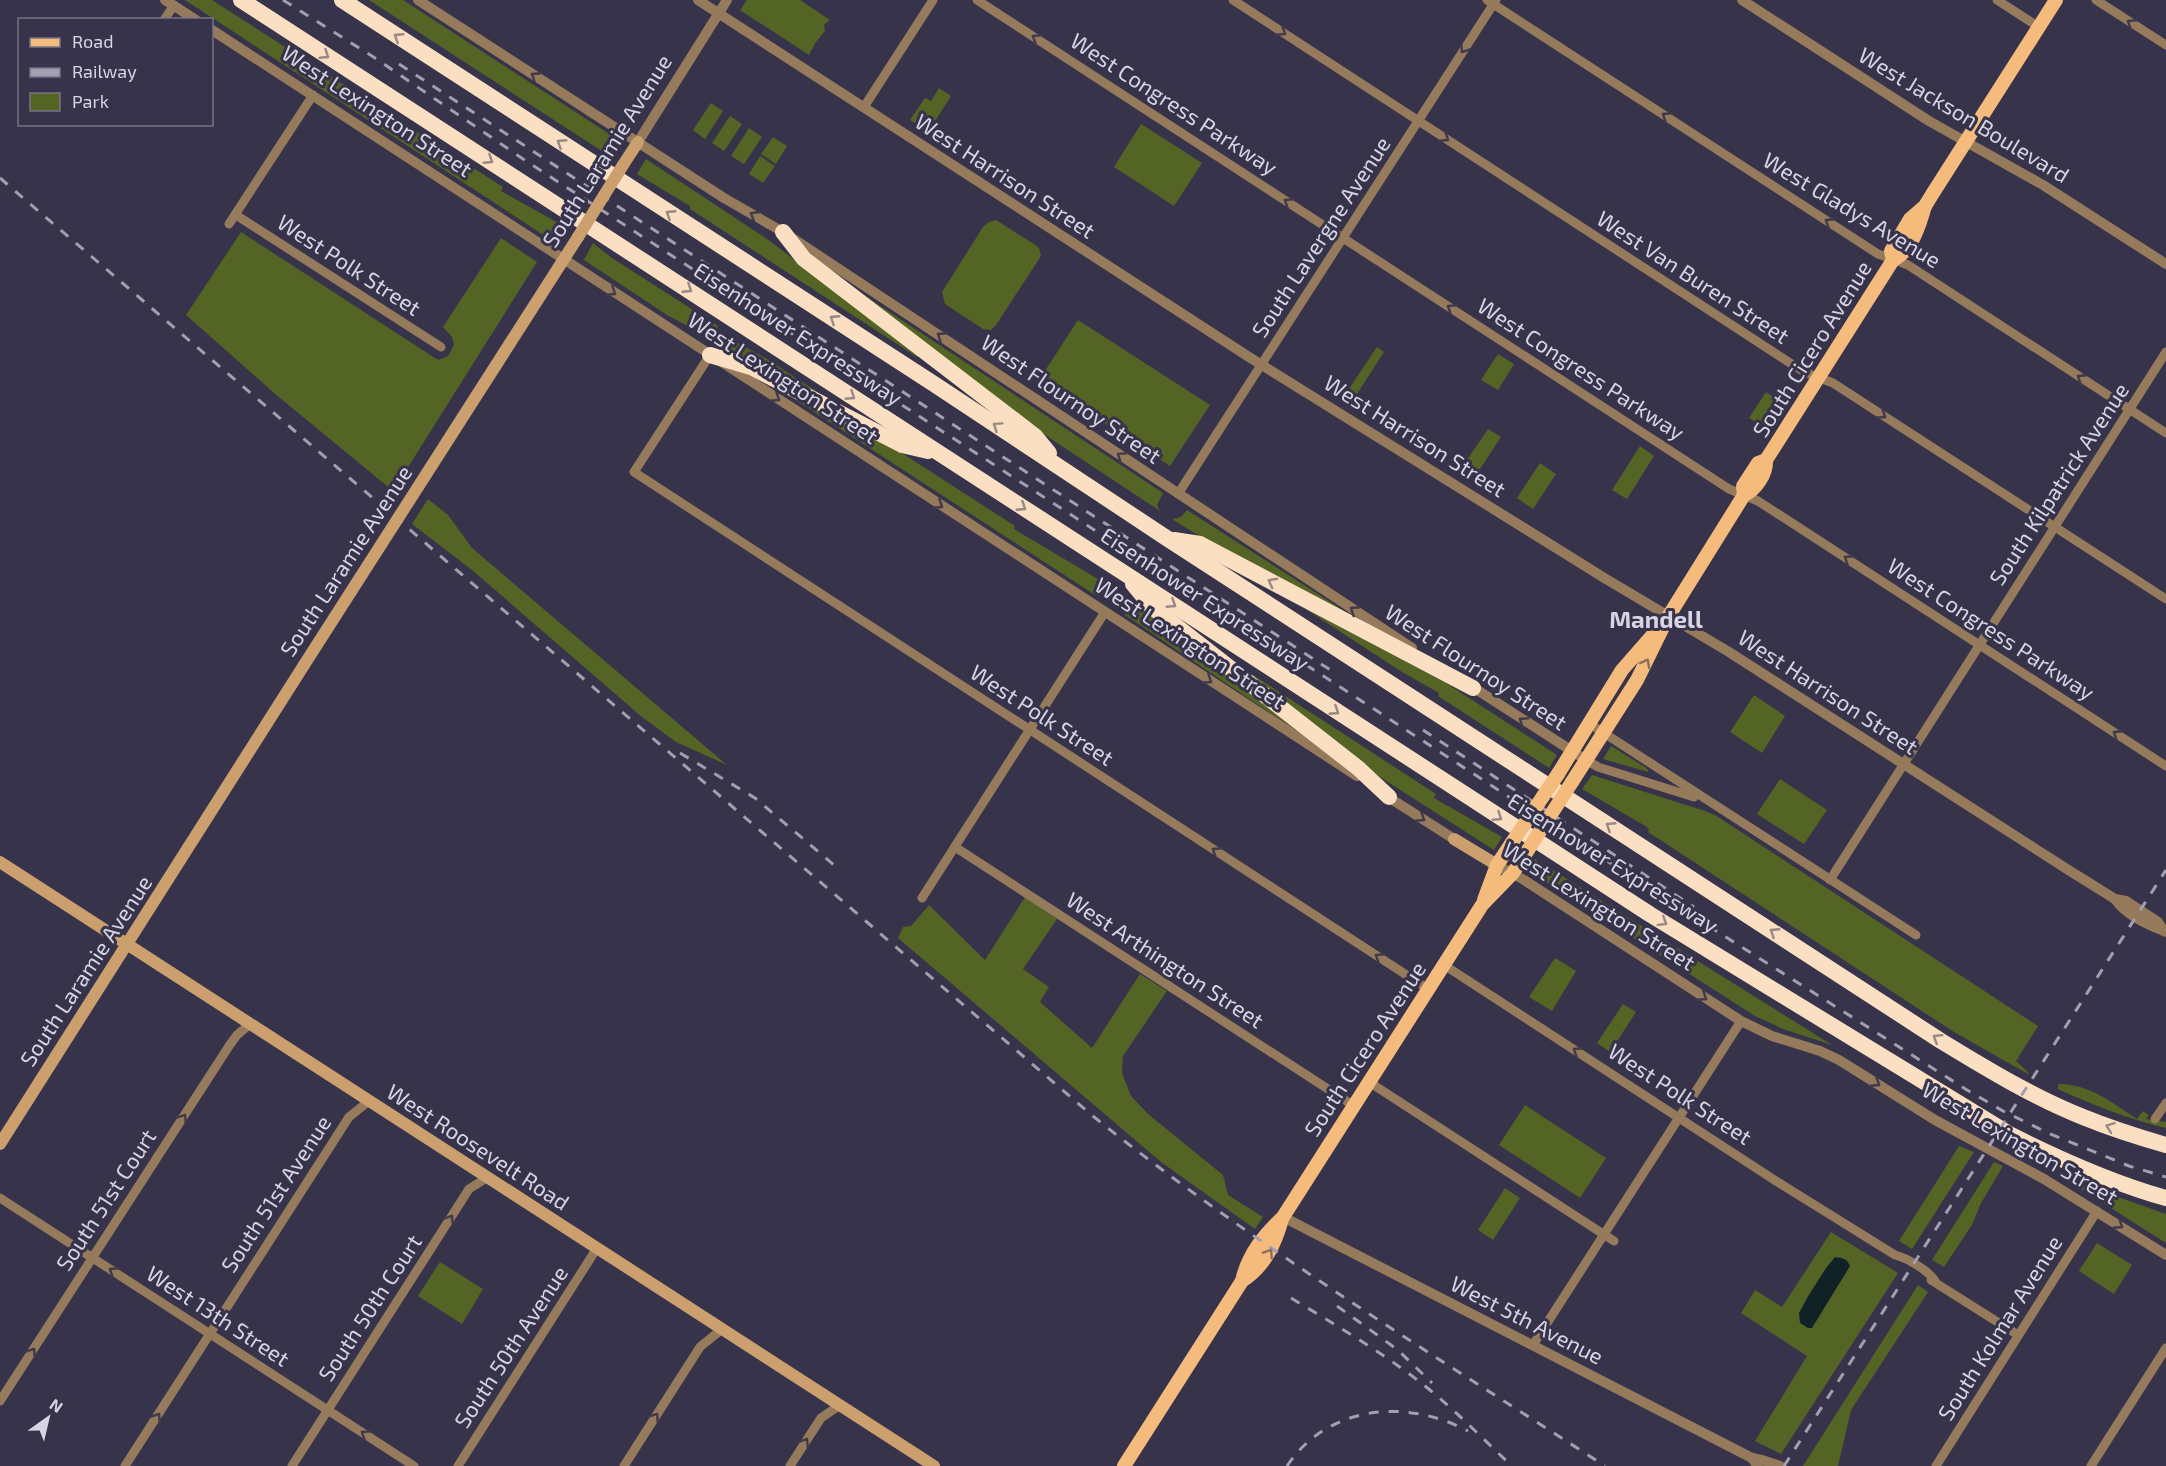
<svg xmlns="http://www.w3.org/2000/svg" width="2166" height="1466" viewBox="0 0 2166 1466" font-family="'Exo 2',sans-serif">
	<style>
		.green { fill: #546425 }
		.water { fill: #102225 }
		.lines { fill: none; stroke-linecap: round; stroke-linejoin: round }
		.minor { stroke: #957a5c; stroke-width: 9 }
		.tertiary { stroke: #957a5c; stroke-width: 10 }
		.secondary { stroke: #cb9f6e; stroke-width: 12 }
		.primary { stroke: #f4bb7c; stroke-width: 14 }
		.motorway { stroke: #fadfc2; stroke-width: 16 }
		.rail { stroke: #a19fb0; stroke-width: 3; stroke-dasharray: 10 10; stroke-linecap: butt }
		.secondary-bridge { stroke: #cb9f6e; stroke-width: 12 }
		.primary-bridge { stroke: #f4bb7c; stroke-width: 14 }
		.oneway { stroke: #403a4c }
		.oneway2 { stroke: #988986 }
		.oneway3 { stroke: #8c7060 }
		.labels { text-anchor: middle; stroke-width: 6; stroke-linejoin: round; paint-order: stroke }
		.street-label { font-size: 22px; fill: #d7d5e4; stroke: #37334a }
		.neighbourhood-label { font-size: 24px; font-weight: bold; fill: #d7d5e4; stroke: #37334a }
	</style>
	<rect width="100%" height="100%" fill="#37334a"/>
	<!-- green -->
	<g class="green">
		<polygon points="185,0 212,0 503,187 501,191 562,225 556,237 551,240"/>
		<polygon points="369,0 403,0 614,137 616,141 608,155"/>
		<polygon points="747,0 800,0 830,20 824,25 825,31 816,42 809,55 740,10"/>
		<polygon points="939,88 951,96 928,132 910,120 925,98 931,101"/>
		<polygon points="711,103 723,111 705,139 693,130"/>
		<polygon points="730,116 742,124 724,151 712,143"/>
		<polygon points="1141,124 1202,163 1174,206 1114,167"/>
		<polygon points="749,128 762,137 744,164 731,156"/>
		<polygon points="773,137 787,146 776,164 761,154"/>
		<polygon points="760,156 775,166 763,183 749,174"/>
		<polygon points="646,159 767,239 919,353 917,357 690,209 690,206 637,174"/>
		<polygon points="996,220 1034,244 1039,248 1041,256 996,325 991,330 983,329 945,304 942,292 983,227 989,222"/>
		<polygon points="241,232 438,360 448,356 454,345 452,337 443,327 501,238 537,262 393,491 274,393 186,315"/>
		<polygon points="593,243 612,258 718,326 716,331 767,359 848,412 667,315 584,260"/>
		<polygon points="835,276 1163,493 1157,505 1160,511 1012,413"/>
		<polygon points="1078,320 1210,405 1170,466 1039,380"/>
		<polygon points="1377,347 1384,352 1357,394 1349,389"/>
		<polygon points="1498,354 1514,364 1498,390 1481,380"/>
		<polygon points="779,389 891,446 1015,526 1014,529 1108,585 1098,586 1095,595"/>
		<polygon points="1766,392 1782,403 1766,428 1749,418"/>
		<polygon points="1488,429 1501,437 1478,472 1465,463"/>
		<polygon points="1640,446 1654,456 1627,499 1612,490"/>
		<polygon points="1540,463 1556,474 1533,509 1517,498"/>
		<polygon points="428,499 448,515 472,548 727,765 676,742 642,717 472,570 412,524"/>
		<polygon points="1187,510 1374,630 1204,539 1172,519 1181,517"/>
		<polygon points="1128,598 1145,608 1313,742 1125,615 1123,613 1131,606"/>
		<polygon points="1301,606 1446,683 1557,755 1549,768 1438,696 1439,693 1402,672"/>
		<polygon points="1250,673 1436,794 1434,798 1502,837 1494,850 1380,777 1248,676"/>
		<polygon points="1754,695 1785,716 1762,753 1730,732"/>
		<polygon points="1611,746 1645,767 1648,770 1648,772 1603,759"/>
		<polygon points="1592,775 1705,811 1715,815 2038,1026 2016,1061 2029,1073 2028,1074 1954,1032 1648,832 1649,829 1647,827 1582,789"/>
		<polygon points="1780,779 1827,810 1804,844 1757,814"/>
		<polygon points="1535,859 1832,1045 1783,1029 1755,1016 1527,870"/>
		<polygon points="1025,897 1057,919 1023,969 1049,987 1040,1002 1092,1048 1140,974 1167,991 1123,1056 1122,1073 1131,1096 1148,1114 1223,1175 1228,1195 1263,1217 1255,1229 1161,1162 898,938 903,927 911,926 929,905 985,960"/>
		<polygon points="1555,958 1576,971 1552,1011 1529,997"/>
		<polygon points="1623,1004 1636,1012 1610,1052 1597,1043"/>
		<path d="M2058 1084C2092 1085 2109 1101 2137 1119L2143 1111 2149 1115 2146 1119 2166 1122V1128C2128 1119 2093 1105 2058 1089Z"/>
		<polygon points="1525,1105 1606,1158 1580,1198 1499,1145"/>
		<polygon points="1959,1146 1974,1152 1912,1249 1899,1241"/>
		<polygon points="1994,1162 2003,1166 1980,1205 1972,1225 1944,1267 1932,1260"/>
		<polygon points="2062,1177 2166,1214 2166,1243"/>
		<polygon points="1505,1188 1520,1198 1493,1240 1478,1230"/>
		<polygon points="1831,1232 1898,1273 1781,1454 1755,1441 1807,1356 1741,1313 1755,1290 1782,1307"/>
		<polygon points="2097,1243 2132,1265 2114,1294 2079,1271"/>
		<polygon points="440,1262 483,1289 462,1324 418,1296"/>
		<polygon points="1918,1285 1928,1292 1851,1410 1838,1466 1803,1466"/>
	</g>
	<!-- water -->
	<path class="water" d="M1835 1257C1843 1258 1847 1259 1850 1266L1812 1328H1808L1800 1323 1799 1313 1807 1298 1826 1268Z"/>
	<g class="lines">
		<!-- minor -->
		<g class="minor">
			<polyline points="977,0 1729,489 1758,501 2166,766"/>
			<polyline points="1233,0 1804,372 1833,383 2166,599"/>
			<polyline points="1487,0 1878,254 1908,265 2166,433"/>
			<polyline points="1997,0 2039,27"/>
			<polyline points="2096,0 2166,45"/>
			<polyline points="164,20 174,5"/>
			<polyline points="864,107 933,0"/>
			<polyline points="236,215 441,347"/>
			<polyline points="229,224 313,95"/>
			<polyline points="710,355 634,472 1428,989"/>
			<polyline points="1178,494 1496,0"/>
			<polyline points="1590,724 1916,935"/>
			<polyline points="1586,760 1598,767 1694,797"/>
			<polyline points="955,847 1354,1106"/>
			<polyline points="1830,880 2166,352"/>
			<polyline points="922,898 1105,612"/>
			<path d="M1444 965 1776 1181 1895 1255C1907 1258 1928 1270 1935 1281"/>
			<polyline points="1369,1082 1614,1241"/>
			<polyline points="2155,1119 2166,1103"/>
			<polyline points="0,1198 414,1466"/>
			<polyline points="1931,1280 2018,1335"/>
			<polyline points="1533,1345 1741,1021"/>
			<polyline points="0,1401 229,1046 237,1035 250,1024"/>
			<polyline points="125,1466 349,1117 369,1101"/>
			<polyline points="292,1466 469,1189 488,1177"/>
			<polyline points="458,1466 597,1248"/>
			<polyline points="624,1466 700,1347 722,1329"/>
			<polyline points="790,1466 821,1418 840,1405"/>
			<polyline points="1936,1466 2097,1211"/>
			<polyline points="2091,1466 2166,1348"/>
		</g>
		<!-- tertiary -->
		<g class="tertiary">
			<polyline points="165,0 196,20"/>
			<polyline points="418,0 724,198 783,232 1412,648"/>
			<polyline points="698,0 1249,357 1606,579 1729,652 2070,871 2115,899 2126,901 2158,922 2163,930"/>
			<polyline points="1742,0 1929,121 2043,185 2166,264"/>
			<polyline points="212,30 1357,776"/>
			<polyline points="638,142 727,0"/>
			<polyline points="1468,684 1586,760"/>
			<polyline points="1385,795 1454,839"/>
			<polyline points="1497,865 1524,880 1741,1021 1772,1036 1820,1051 1839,1060 1935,1120 2044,1179 2166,1255"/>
			<path d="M2115 899C2127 916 2147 924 2166 932"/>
			<polyline points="1283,1217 1752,1458 1758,1466"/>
			<polyline points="1752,1458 1762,1460 1780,1466"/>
		</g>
		<!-- secondary -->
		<g class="secondary">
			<polyline points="623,165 638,142"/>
			<polyline points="418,487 578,237"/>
			<polyline points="1454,839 1497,865"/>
			<polyline points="0,862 934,1466"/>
			<polyline points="0,1144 304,665"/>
		</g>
		<!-- primary -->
		<g class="primary">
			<polyline points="1893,260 1891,251 1910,219 1925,206 1933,193 2056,0"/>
			<polyline points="1744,495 1743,486 1758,463 1766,460"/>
			<polyline points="1558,774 1622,670 1657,630"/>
			<path d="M1572 782 1637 680 1668 617 1744 495C1756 490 1767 473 1766 460L1893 260C1912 251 1920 224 1925 206"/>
			<polyline points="1484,900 1497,865 1511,844"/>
			<path d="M1242 1281C1265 1266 1275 1244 1282 1219"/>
			<path d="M1124 1466 1242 1281C1248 1254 1264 1235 1283 1217L1482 905 1513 873 1526 853"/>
		</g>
		<!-- motorway -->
		<g class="motorway">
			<path d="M241 0 1651 915 2011 1135C2061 1160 2112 1183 2166 1198"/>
			<path d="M342 0 934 384 1168 539 1941 1041C1987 1069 2033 1097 2083 1117 2110 1128 2138 1137 2166 1145"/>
			<polyline points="783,232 804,259 1035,436 1049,453"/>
			<polyline points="710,355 751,367 902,445 928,451"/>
			<polyline points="1174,540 1200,544 1473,688"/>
			<polyline points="1133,584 1152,607 1358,768 1389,797"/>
		</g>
		<!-- rail -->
		<g class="rail">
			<polyline points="283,0 375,58 526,161 1133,555 1225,612 1658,894 1967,1090 2003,1111 2048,1133 2129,1166 2166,1177"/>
			<polyline points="399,64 1335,673"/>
			<path d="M0 178 1094 1117C1255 1246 1432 1354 1605 1466"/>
			<polyline points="1423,730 1694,907"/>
			<polyline points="680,753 755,798 834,865"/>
			<path d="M1291 1298C1339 1327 1387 1355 1430 1390 1459 1414 1485 1441 1512 1466"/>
			<polyline points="1337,1306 1398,1350 1432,1383"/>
			<path d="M1287 1466C1328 1405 1406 1398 1468 1431"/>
			<polyline points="1784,1466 2166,870"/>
		</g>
		<!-- secondary-bridge -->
		<g class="secondary-bridge">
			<polyline points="578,237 623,165"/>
			<polyline points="304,665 418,487"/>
		</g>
		<!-- primary-bridge -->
		<g class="primary-bridge">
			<polyline points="1511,844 1558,774"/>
			<polyline points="1526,853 1572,782"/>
		</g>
	</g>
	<!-- one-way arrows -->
	<defs><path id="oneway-chevron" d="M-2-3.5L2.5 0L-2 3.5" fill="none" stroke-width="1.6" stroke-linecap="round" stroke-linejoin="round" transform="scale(1.5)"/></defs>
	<g class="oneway">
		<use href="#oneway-chevron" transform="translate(2131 23) rotate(-147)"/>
		<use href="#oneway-chevron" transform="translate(1282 32) rotate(33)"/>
		<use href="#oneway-chevron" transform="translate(1036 38) rotate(-147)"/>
		<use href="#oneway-chevron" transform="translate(1464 49) rotate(123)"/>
		<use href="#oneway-chevron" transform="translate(535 76) rotate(-147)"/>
		<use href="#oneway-chevron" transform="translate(1666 116) rotate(-147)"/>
		<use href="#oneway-chevron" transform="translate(1445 138) rotate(33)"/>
		<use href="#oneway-chevron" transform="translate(1288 202) rotate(-147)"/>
		<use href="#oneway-chevron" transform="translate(754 215) rotate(-150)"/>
		<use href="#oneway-chevron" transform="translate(1829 222) rotate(-147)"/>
		<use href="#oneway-chevron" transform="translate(612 292) rotate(33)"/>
		<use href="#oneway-chevron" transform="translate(1451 308) rotate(-147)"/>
		<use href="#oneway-chevron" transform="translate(941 336) rotate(-147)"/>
		<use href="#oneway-chevron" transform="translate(2081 378) rotate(-147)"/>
		<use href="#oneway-chevron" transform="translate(776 398) rotate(33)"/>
		<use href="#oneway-chevron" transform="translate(1882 415) rotate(33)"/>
		<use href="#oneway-chevron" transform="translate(1121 456) rotate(-146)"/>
		<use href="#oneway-chevron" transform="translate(939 505) rotate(33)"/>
		<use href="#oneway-chevron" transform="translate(1848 559) rotate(-147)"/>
		<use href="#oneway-chevron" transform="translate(1354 610) rotate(-147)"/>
		<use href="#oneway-chevron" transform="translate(1208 680) rotate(33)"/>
		<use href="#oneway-chevron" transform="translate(1523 721) rotate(-147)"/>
		<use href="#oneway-chevron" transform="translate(2117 734) rotate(-147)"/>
		<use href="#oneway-chevron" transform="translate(1421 818) rotate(33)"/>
		<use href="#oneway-chevron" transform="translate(1216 851) rotate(-147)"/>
		<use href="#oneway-chevron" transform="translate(1379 957) rotate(-147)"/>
		<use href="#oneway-chevron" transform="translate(1703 997) rotate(33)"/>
		<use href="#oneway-chevron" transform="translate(1577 1051) rotate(-147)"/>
		<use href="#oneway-chevron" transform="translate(1876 1083) rotate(33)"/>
		<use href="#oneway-chevron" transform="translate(183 1118) rotate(-57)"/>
		<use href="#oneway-chevron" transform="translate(450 1219) rotate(-57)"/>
		<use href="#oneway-chevron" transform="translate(2119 1225) rotate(33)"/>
		<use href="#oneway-chevron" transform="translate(113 1271) rotate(-147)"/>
		<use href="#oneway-chevron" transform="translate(32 1352) rotate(-57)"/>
		<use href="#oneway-chevron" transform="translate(157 1417) rotate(-57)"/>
		<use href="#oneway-chevron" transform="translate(655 1417) rotate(-57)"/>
		<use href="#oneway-chevron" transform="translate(365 1434) rotate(-147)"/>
		<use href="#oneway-chevron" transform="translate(805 1442) rotate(-58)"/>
	</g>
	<g class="oneway2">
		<use href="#oneway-chevron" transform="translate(398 37) rotate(-147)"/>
		<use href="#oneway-chevron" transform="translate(325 55) rotate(33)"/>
		<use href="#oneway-chevron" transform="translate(561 143) rotate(-147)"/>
		<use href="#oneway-chevron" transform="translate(489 160) rotate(33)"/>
		<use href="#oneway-chevron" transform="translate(670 214) rotate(-147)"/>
		<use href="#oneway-chevron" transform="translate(688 289) rotate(33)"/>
		<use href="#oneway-chevron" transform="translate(834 319) rotate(-147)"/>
		<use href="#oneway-chevron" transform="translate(851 396) rotate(33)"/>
		<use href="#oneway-chevron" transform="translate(997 426) rotate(-146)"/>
		<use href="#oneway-chevron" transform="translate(1022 507) rotate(33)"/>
		<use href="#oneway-chevron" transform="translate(1272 582) rotate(-152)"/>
		<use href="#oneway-chevron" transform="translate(1172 604) rotate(33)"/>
		<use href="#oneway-chevron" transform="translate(1335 711) rotate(33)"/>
		<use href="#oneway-chevron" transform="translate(1498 817) rotate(33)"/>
		<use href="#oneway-chevron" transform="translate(1610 826) rotate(-147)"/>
		<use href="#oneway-chevron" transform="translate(1663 922) rotate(32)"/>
		<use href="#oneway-chevron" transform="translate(1774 932) rotate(-147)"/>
		<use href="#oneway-chevron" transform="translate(1937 1038) rotate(-148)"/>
		<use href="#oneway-chevron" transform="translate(2110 1127) rotate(-160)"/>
	</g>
	<g class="oneway3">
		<use href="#oneway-chevron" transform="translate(1646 663) rotate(-61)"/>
		<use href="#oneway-chevron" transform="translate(1269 1253) rotate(-57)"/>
	</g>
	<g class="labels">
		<!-- street labels -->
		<g class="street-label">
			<text transform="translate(1174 104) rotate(33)" y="8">West Congress Parkway</text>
			<text transform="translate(377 111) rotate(33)" y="8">West Lexington Street</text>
			<text transform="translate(1964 115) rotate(31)" y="8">West Jackson Boulevard</text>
			<text transform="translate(607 151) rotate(-58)" y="8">South Laramie Avenue</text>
			<text transform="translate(1005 176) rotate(33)" y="8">West Harrison Street</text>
			<text transform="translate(1852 210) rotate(31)" y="8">West Gladys Avenue</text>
			<text transform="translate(1321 237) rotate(-57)" y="8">South Lavergne Avenue</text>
			<text transform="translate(349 265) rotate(33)" y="8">West Polk Street</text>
			<text transform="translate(1693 277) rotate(33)" y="8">West Van Buren Street</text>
			<text transform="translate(798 334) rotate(33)" y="8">Eisenhower Expressway</text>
			<text transform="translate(1812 349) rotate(-58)" y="8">South Cicero Avenue</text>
			<text transform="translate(1581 369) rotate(33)" y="8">West Congress Parkway</text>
			<text transform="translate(783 378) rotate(33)" y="8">West Lexington Street</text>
			<text transform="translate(1071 399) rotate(34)" y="8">West Flournoy Street</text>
			<text transform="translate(1415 436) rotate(32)" y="8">West Harrison Street</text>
			<text transform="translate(2059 484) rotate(-57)" y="8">South Kilpatrick Avenue</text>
			<text transform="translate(346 561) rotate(-57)" y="8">South Laramie Avenue</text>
			<text transform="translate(1205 599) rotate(33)" y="8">Eisenhower Expressway</text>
			<text transform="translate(1991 629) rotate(33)" y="8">West Congress Parkway</text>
			<text transform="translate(1190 643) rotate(33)" y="8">West Lexington Street</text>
			<text transform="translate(1476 667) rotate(33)" y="8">West Flournoy Street</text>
			<text transform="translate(1828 692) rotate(33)" y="8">West Harrison Street</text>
			<text transform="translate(1042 715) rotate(33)" y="8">West Polk Street</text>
			<text transform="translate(1613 863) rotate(32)" y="8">Eisenhower Expressway</text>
			<text transform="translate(1599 906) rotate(32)" y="8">West Lexington Street</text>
			<text transform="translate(1165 960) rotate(33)" y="8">West Arthington Street</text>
			<text transform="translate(86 971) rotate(-57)" y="8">South Laramie Avenue</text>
			<text transform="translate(1365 1049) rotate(-57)" y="8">South Cicero Avenue</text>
			<text transform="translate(1680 1094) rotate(33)" y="8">West Polk Street</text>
			<text transform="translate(2020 1143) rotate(30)" y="8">West Lexington Street</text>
			<text transform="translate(478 1147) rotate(33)" y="8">West Roosevelt Road</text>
			<text transform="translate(276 1194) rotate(-57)" y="8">South 51st Avenue</text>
			<text transform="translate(106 1200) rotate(-57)" y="8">South 51st Court</text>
			<text transform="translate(370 1308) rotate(-57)" y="8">South 50th Court</text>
			<text transform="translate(218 1316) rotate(33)" y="8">West 13th Street</text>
			<text transform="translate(1527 1320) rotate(27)" y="8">West 5th Avenue</text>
			<text transform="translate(2000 1328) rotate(-58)" y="8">South Kolmar Avenue</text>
			<text transform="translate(511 1347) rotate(-57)" y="8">South 50th Avenue</text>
		</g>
		<!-- neighbourhood labels -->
		<g class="neighbourhood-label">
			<text x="1656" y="628">Mandell</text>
		</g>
	</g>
	<!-- legend -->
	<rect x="18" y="18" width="195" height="108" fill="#37334a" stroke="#777488" stroke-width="1.5"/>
	<rect x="30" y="38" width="30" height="9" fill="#f4bb7c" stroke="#777488" stroke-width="1.5"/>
	<text x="72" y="48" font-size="18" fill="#d7d5e4">Road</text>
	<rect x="30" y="68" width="30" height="9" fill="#a19fb0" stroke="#777488" stroke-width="1.5"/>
	<text x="72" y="78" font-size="18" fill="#d7d5e4">Railway</text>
	<rect x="30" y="93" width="30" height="18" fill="#546425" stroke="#777488" stroke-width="1.5"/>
	<text x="72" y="108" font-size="18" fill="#d7d5e4">Park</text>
	<!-- north arrow -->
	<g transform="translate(48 1418) rotate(34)" stroke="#37334a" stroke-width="4.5" paint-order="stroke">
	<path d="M0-4.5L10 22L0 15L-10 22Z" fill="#d7d5e4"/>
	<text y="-9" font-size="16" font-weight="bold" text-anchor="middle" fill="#d7d5e4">N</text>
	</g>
</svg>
